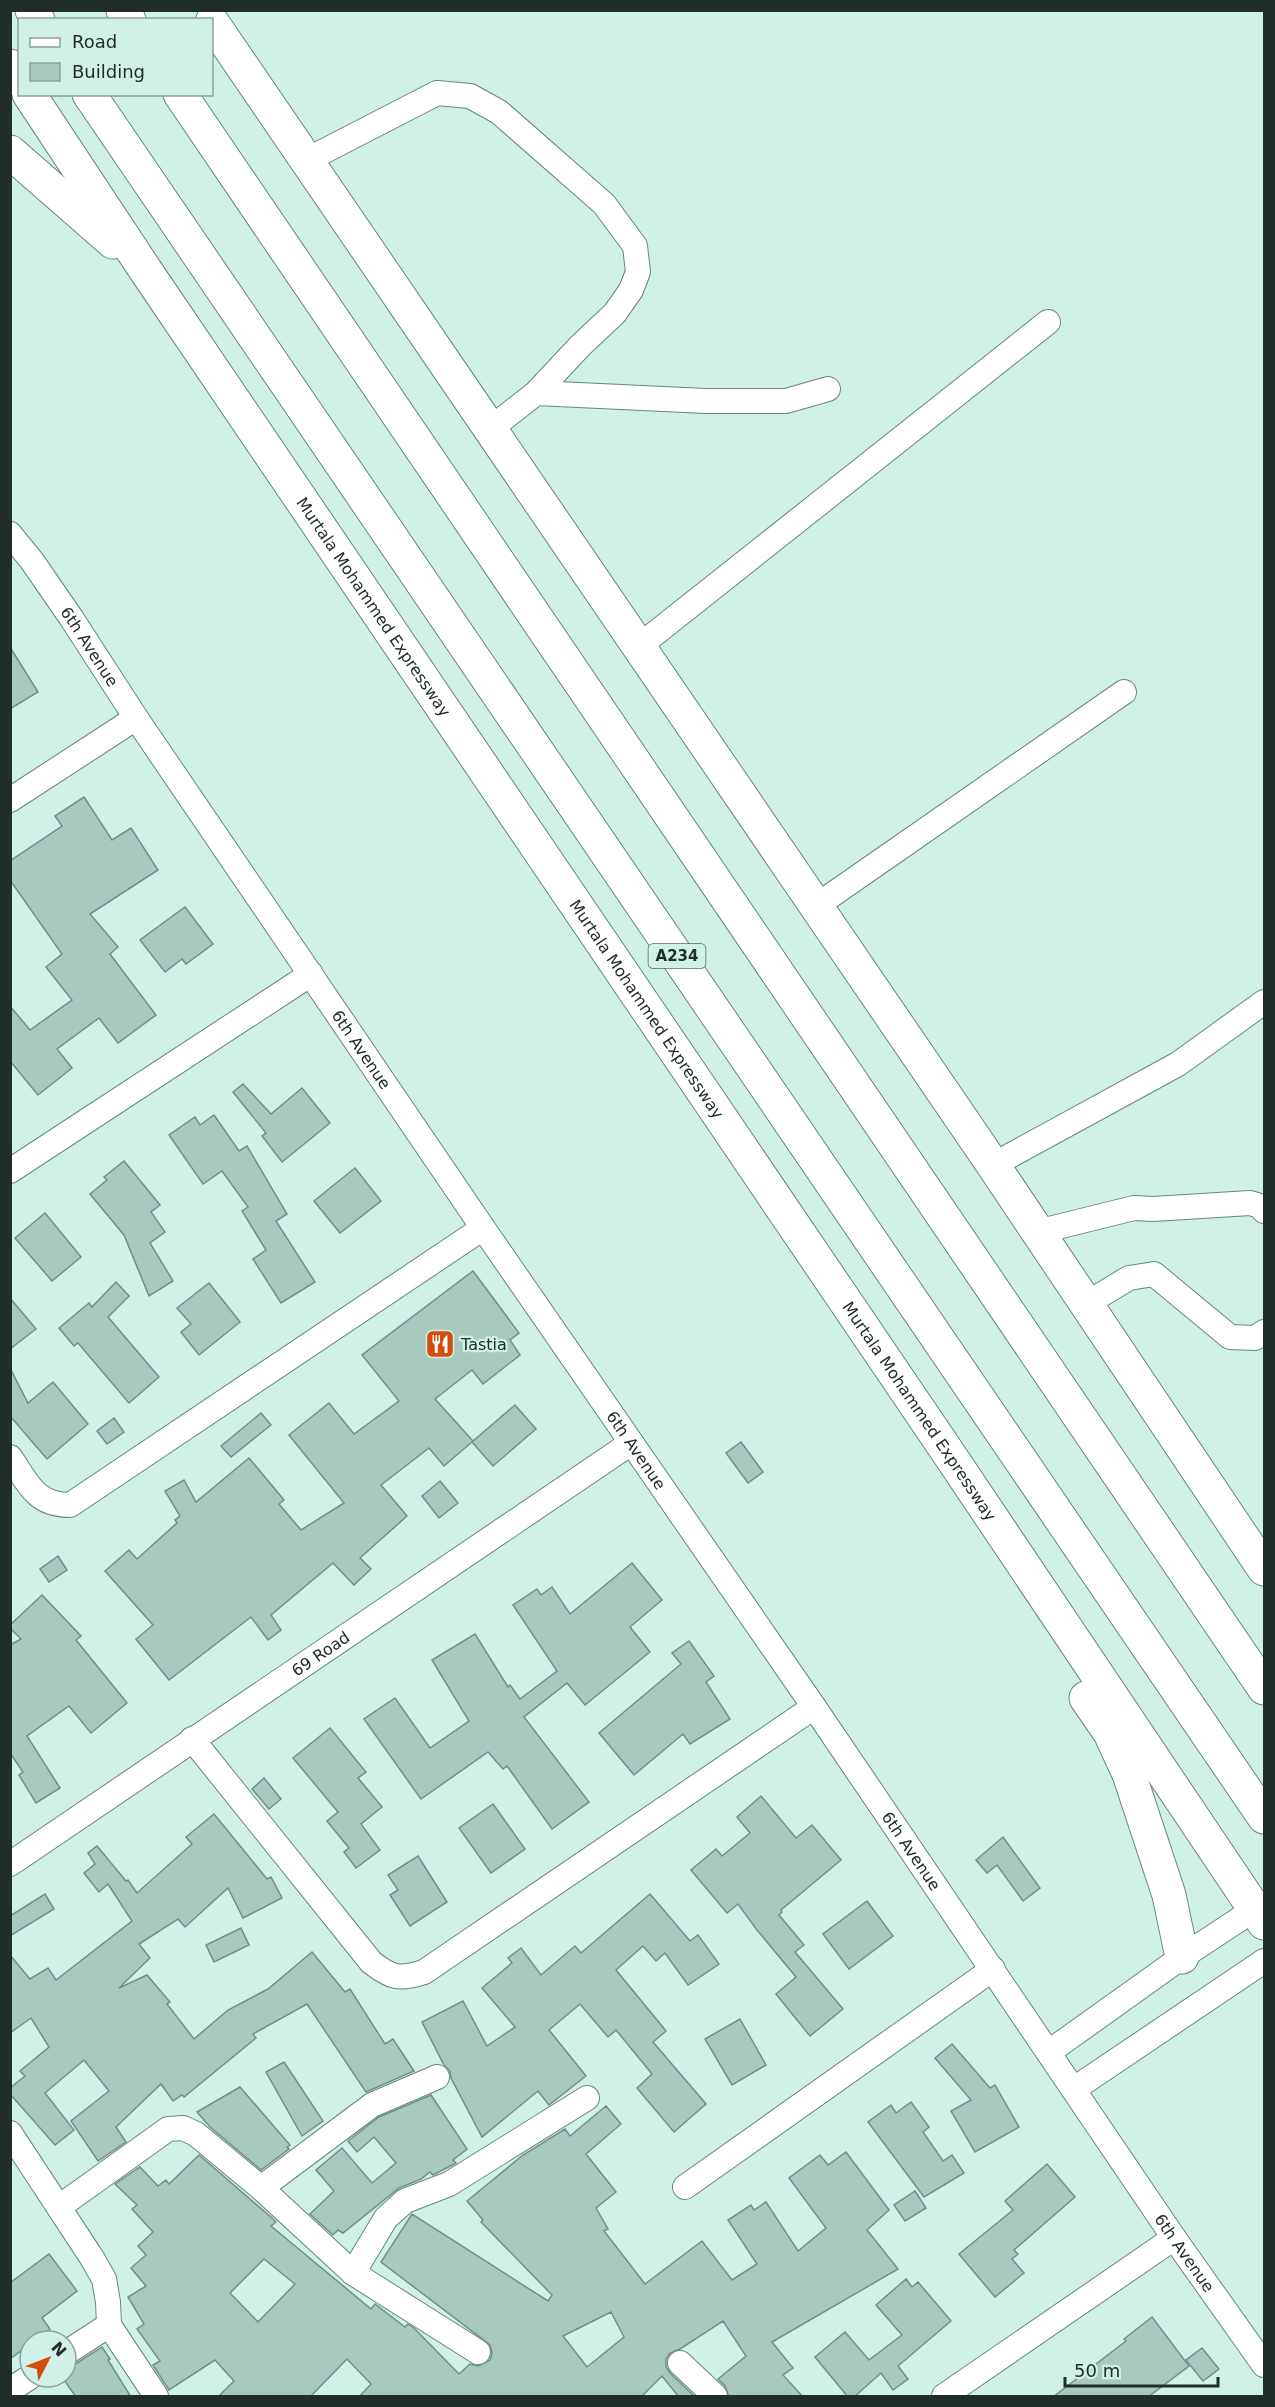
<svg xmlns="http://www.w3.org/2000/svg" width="1275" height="2407" viewBox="0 0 1275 2407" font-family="'DejaVu Sans',sans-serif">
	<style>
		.building { fill: #a8c9c0; stroke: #718f88; stroke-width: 1.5; fill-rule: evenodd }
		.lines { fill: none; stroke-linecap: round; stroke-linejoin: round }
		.minor-casing { stroke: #67867e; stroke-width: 26 }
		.highway-casing { stroke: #67867e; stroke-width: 35 }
		.minor { stroke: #fff; stroke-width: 24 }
		.highway { stroke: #fff; stroke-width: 33 }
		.labels { text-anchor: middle; stroke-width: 4.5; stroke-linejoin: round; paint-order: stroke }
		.shield { fill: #cff1e8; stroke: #556863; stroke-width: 1.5 }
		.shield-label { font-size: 15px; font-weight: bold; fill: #212d2a }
		.street-label { font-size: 16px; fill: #212d2a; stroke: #cff1e8 }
		.poi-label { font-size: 16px; fill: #212d2a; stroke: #cff1e8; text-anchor: start }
	</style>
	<rect width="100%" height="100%" fill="#cff1e8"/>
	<!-- building -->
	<g class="building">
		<polygon points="10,647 38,692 10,709"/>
		<polygon points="84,797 112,840 131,828 158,870 90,914 118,947 110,954 156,1015 118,1043 99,1018 57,1049 72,1068 38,1095 10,1061 10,1006 30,1030 72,1000 46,967 62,954 10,880 10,861 62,826 55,816"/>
		<polygon points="185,907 213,944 186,964 182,959 165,972 140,940"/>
		<polygon points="243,1084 271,1114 302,1088 330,1123 282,1162 262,1136 266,1133 233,1092"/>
		<polygon points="214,1115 239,1151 247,1146 287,1214 276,1221 315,1282 281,1303 253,1259 266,1250 242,1211 248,1207 222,1171 203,1184 169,1135 195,1117 200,1125"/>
		<polygon points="124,1161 160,1205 151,1212 165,1232 150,1243 173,1281 149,1296 124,1235 90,1194 107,1180 104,1177"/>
		<polygon points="355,1168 381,1201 340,1233 314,1201"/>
		<polygon points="45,1213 81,1257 52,1281 15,1238"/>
		<polygon points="473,1271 519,1333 510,1340 520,1355 483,1384 472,1370 435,1399 473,1441 515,1405 536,1429 493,1466 472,1442 444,1466 429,1448 381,1485 407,1516 360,1558 371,1569 354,1585 333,1563 271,1615 281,1630 268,1640 251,1617 169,1680 136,1639 153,1625 105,1571 129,1550 137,1559 177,1523 175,1520 180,1516 165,1491 184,1480 196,1502 249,1458 284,1500 279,1504 301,1530 344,1503 289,1435 329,1403 354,1434 399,1401 362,1355"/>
		<polygon points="116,1282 129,1296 108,1317 159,1377 129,1403 78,1343 74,1346 59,1328 89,1303 92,1307"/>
		<polygon points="209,1283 240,1322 199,1355 181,1332 191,1324 177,1308"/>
		<polygon points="10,1298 36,1329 10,1349"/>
		<polygon points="10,1368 28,1403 53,1382 88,1424 47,1459 10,1416"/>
		<polygon points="261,1413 271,1425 231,1457 221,1446"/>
		<polygon points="114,1418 124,1432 107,1444 97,1431"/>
		<polygon points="741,1442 763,1472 748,1483 726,1453"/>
		<polygon points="440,1481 458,1503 439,1518 422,1496"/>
		<polygon points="58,1556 67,1570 49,1582 40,1569"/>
		<polygon points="632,1563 662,1600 630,1627 650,1652 585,1705 567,1683 524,1717 589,1802 552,1829 507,1766 503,1769 488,1752 421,1799 364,1719 395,1698 430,1748 469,1721 432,1660 475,1634 508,1687 510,1685 520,1699 557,1671 513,1605 537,1589 541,1595 552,1587 570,1614"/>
		<polygon points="42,1595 81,1636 76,1640 127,1703 91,1733 69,1706 27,1736 60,1788 36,1803 19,1775 23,1772 10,1753 10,1645 21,1639 10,1628 10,1625"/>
		<polygon points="689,1641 714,1676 706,1682 730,1719 690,1744 683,1734 634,1775 599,1733 681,1664 672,1653"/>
		<polygon points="330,1728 366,1772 358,1778 382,1807 361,1824 380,1850 356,1868 344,1852 349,1848 327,1821 338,1812 293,1758"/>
		<polygon points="264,1778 281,1799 269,1809 252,1789"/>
		<polygon points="761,1796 796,1838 812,1825 841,1860 781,1910 782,1912 779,1915 804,1945 795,1952 843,2009 810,2036 776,1994 796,1977 757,1930 738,1904 727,1913 691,1870 716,1849 722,1856 750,1833 737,1817"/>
		<polygon points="493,1804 525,1849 491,1873 459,1828"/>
		<polygon points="214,1814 267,1879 271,1877 282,1898 243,1918 228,1888 185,1927 178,1919 139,1944 150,1958 119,1988 147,1975 170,2002 167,2004 194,2039 228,2010 268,1989 312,1952 345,1992 350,1989 385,2044 393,2039 414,2071 366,2092 307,2004 253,2034 256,2038 184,2097 182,2095 173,2101 161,2084 116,2127 126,2142 98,2161 71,2121 109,2091 84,2060 45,2093 74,2130 55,2145 10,2094 10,2088 25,2076 20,2071 49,2047 31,2018 10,2033 10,1955 30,1979 48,1968 56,1980 132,1921 108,1884 99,1892 84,1873 95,1864 88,1853 97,1846 126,1881 128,1880 137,1893 192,1844 186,1837"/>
		<polygon points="1003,1837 1040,1888 1023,1901 997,1865 987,1873 976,1860"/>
		<polygon points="418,1856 447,1902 410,1926 390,1895 398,1890 388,1875"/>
		<polygon points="45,1894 54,1909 10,1936 10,1916"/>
		<polygon points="650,1894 690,1941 698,1935 719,1964 688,1985 665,1953 656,1961 643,1946 616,1970 666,2031 653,2042 706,2104 674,2132 637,2088 652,2074 616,2030 608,2037 580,2004 549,2030 586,2076 549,2105 538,2091 482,2137 451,2078 450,2071 444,2065 422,2022 463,2001 487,2046 515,2027 482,1988 512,1963 508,1958 521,1948 541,1975 575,1946 581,1953"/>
		<polygon points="867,1901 893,1936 849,1969 823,1934"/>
		<polygon points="241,1928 249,1945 214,1962 206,1945"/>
		<polygon points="740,2019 766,2065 732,2085 705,2039"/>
		<polygon points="952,2044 990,2088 995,2085 1019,2127 975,2152 951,2111 971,2100 935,2058"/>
		<polygon points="284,2062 323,2121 302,2136 266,2072"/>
		<polygon points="240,2087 290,2145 287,2147 289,2149 261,2170 210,2127 197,2112"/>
		<polygon points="431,2095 467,2149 453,2160 456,2163 433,2175 430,2172 421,2179 399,2188 343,2233 338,2230 333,2235 310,2214 334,2191 316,2170 342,2148 372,2183 396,2163 374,2137 357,2152 348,2141 379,2117"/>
		<polygon points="911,2102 929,2127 923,2132 943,2161 952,2155 964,2173 924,2197 868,2122 891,2105 896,2113"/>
		<path d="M606 2106 621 2124 586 2154 616 2192 596 2208 608 2229 604 2231 645 2284 702 2241 732 2280 757 2264 728 2220 751 2205 754 2210 766 2202 798 2251 826 2228 789 2178 820 2155 828 2165 846 2152 889 2210 867 2230 898 2269 772 2342 793 2368 783 2375 803 2397H729L725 2386 718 2379 746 2356 723 2321 680 2349 670 2353 666 2359V2367L670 2373 695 2397H679L662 2376 641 2397H359L371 2384 347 2359 310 2397H218L234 2381 215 2360 169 2390 153 2365 160 2361 137 2329 144 2324 128 2297 146 2286 131 2268 146 2255 138 2246 153 2232 132 2209 137 2205 115 2184 140 2167 158 2186 166 2180 169 2184 199 2155 272 2218 276 2222 271 2226 371 2309 375 2304 405 2327 408 2324 414 2328 459 2374 470 2364 478 2366 490 2360 492 2353 490 2345 381 2262 412 2214 548 2301 552 2295 481 2222 483 2220 467 2201 523 2155 565 2129 570 2136ZM264 2259 295 2284 258 2322 230 2293ZM611 2312 624 2337 587 2367 563 2336Z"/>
		<polygon points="1047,2164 1075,2197 1014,2250 1018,2254 1012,2259 1024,2273 995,2297 959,2254 1013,2210 1005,2201"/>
		<polygon points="915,2191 926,2208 905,2221 894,2205"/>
		<polygon points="49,2254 77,2291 42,2318 50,2329 34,2341 30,2341 30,2344 10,2359 10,2283"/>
		<polygon points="906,2279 912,2287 918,2282 951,2321 898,2366 908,2379 893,2390 881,2373 854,2397 848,2397 815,2357 845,2332 869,2360 902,2335 876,2305"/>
		<polygon points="1152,2317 1189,2366 1148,2397 1053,2397 1126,2341 1124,2339"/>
		<polygon points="102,2347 110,2359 108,2360 131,2397 76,2397 62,2377 66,2377 66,2370"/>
		<polygon points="1202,2348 1219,2369 1203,2381 1186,2360"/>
	</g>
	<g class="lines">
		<!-- minor casing -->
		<g class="minor-casing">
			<g id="minor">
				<polyline points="307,160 437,93 470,96 499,112 604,204 635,246 638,272 631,290 615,313 580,346 536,393 490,429"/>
				<polyline points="536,393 706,401 786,401 828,389"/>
				<path id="s1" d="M10 534 32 561 72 619 136 718 483 1228 814 1707 1174 2238 1264 2365"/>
				<polyline points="638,647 1048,322"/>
				<polyline points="10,800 136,718"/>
				<polyline points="816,906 1124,692"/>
				<polyline points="993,1165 1178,1064 1264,1002"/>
				<polyline points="10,1171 311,974"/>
				<polyline points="1037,1232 1134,1208 1153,1209 1250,1203 1260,1206 1264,1211"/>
				<polyline points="1086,1304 1129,1278 1154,1274 1230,1337 1255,1338 1264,1332"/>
				<path d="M10 1457C28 1483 35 1505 70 1505L483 1228"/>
				<path d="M192 1739 371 1962C391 1978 399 1980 424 1972L814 1707"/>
				<path id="s2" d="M10 1864 631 1443"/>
				<polyline points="1049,2052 1182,1957 1255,1909"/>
				<polyline points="1074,2089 1264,1961"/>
				<polyline points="10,2133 92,2258 104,2279 108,2302 109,2325 156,2396"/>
				<polyline points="685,2187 993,1969"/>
				<polyline points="261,2188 372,2105 437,2077"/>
				<polyline points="59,2207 168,2129 183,2128 196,2134 261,2188 353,2273 478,2352"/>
				<polyline points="353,2273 386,2218 405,2201 449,2184 587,2098"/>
				<polyline points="66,2353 109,2325"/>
				<polyline points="680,2363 715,2396"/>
				<polyline points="10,2390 30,2377"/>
				<polyline points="944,2396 1174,2238"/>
			</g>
		</g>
		<!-- highway casing -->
		<g class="highway-casing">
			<g id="highway">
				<polyline points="32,10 38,20"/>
				<polyline points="123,10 129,20"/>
				<polyline points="212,22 993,1165 1264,1569"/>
				<polyline points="10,66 20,80"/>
				<path id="s3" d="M29 94 146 271 949 1454 1264 1923"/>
				<polyline points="89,94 1264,1817"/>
				<polyline points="180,94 1264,1688"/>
				<polyline points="10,152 113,242"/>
				<polyline points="1086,1698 1110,1733 1129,1774 1169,1895 1182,1957"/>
			</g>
		</g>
		<!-- minor -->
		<use href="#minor" class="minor"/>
		<!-- highway -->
		<use href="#highway" class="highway"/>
	</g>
	<!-- icons -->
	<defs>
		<g id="restaurant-square" transform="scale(1.5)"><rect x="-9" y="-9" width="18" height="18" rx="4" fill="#d34e09" stroke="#cff1e8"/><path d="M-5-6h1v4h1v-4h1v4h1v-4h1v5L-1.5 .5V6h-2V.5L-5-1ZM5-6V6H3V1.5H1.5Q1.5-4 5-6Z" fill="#fff"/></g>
	</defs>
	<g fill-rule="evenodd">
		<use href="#restaurant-square" x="440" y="1344"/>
	</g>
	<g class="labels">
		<!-- shield labels -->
		<rect class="shield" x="648.5" y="944" width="57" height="24" rx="4.5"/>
		<g class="shield-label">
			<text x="677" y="961">A234</text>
		</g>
		<!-- street labels -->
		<g class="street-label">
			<text dy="6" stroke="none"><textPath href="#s3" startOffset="618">Murtala Mohammed Expressway</textPath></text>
			<text dy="6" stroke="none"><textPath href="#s1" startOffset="138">6th Avenue</textPath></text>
			<text dy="6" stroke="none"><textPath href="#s3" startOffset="1104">Murtala Mohammed Expressway</textPath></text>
			<text dy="6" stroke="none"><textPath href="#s1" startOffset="624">6th Avenue</textPath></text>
			<text dy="6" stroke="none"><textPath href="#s3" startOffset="1590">Murtala Mohammed Expressway</textPath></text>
			<text dy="6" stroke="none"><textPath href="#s1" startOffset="1110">6th Avenue</textPath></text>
			<text dy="6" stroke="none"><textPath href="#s2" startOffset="375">69 Road</textPath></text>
			<text dy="6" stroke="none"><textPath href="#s1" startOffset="1596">6th Avenue</textPath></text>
			<text dy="6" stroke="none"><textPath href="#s1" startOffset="2082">6th Avenue</textPath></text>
		</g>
		<!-- poi labels -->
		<g class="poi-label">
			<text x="461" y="1350">Tastia</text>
		</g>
	</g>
	<!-- border -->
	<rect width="1275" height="2407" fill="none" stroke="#212d2a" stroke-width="24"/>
	<!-- legend -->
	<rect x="18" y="18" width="195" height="78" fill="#cff1e8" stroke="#89a39c" stroke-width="1.5"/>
	<rect x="30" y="38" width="30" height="9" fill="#ffffff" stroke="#89a39c" stroke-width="1.5"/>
	<text x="72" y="48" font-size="18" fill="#212d2a">Road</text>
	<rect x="30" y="63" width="30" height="18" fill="#a8c9c0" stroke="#89a39c" stroke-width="1.5"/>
	<text x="72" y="78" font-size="18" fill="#212d2a">Building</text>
	<!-- north arrow -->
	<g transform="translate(48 2359) rotate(48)"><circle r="28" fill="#cff1e8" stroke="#89a39c" stroke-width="1.5"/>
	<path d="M0-4.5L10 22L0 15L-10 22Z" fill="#d34e09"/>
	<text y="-9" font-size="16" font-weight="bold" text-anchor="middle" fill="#212d2a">N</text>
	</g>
	<!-- scale -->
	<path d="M1065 2377v9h153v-9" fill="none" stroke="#212d2a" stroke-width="3"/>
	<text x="1074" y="2377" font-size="18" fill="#212d2a" stroke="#cff1e8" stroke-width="4.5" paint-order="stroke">50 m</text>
</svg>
